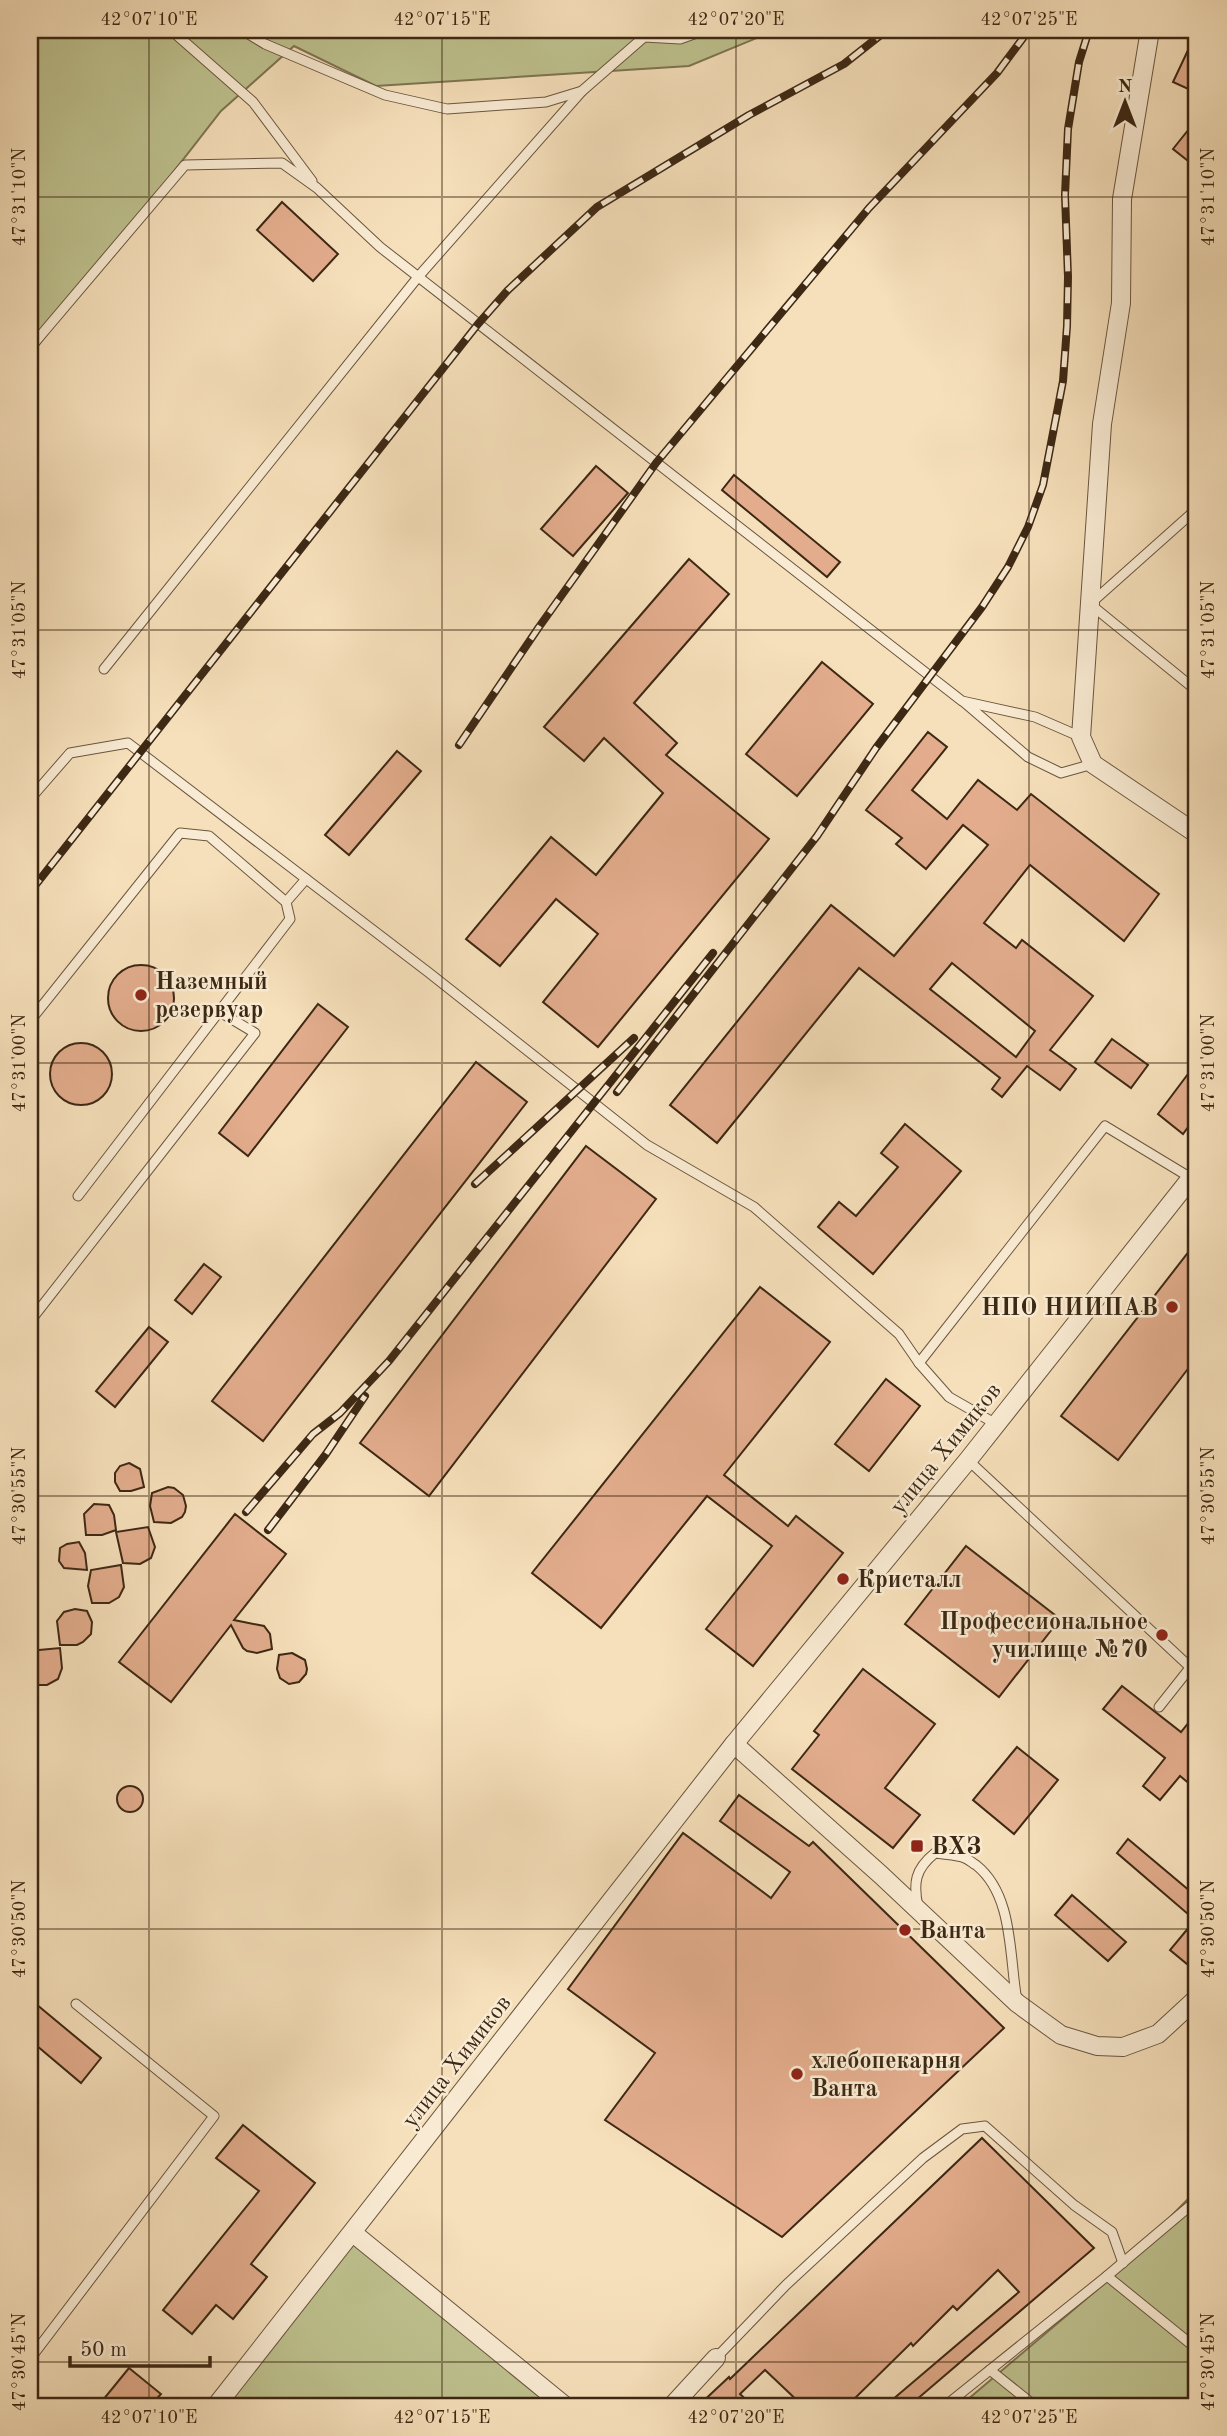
<svg xmlns="http://www.w3.org/2000/svg" width="1227" height="2436" viewBox="0 0 1227 2436" font-family="'Old Standard TT',serif">
	<style>
		.green { fill: #bec28f; stroke: #7e7552; stroke-width: 2 }
		.building { fill: #e3ad8d; stroke: #3d2814; stroke-width: 2; fill-rule: evenodd }
		.lines { fill: none; stroke-linecap: round; stroke-linejoin: round }
		.lane-casing { stroke: #6b563e; stroke-width: 11 }
		.street-casing { stroke: #6b563e; stroke-width: 20 }
		.lane { stroke: #f9ebd3; stroke-width: 9 }
		.street { stroke: #f9ebd3; stroke-width: 18 }
		.rail-casing { stroke: #3d2814; stroke-width: 8 }
		.rail { stroke: #f9ebd3; stroke-width: 5; stroke-dasharray: 16; stroke-linecap: butt }
		.ticks { fill: none; stroke: #3d2814; stroke-width: 2; stroke-opacity: 0.45 }
		.poi-dot { fill: #8f2418; stroke: #f9ebd3; stroke-width: 2.5 }
		.labels { text-anchor: middle; stroke-width: 5; stroke-linejoin: round; paint-order: stroke }
		.poi-label { font-size: 24px; font-weight: bold; fill: #3d2814; stroke: #f9ebd3; text-anchor: start }
		.street-label { font-size: 24px; fill: #3d2814; stroke: #f9ebd3 }
		.neatline { fill: none; stroke: #3d2814; stroke-width: 2.5 }
		.ticks-label { font-size: 18px; text-anchor: middle; fill: #3d2814 }
	</style>
	<rect width="100%" height="100%" fill="#f6e0bb"/>
	<filter id="stains"><feTurbulence type="fractalNoise" baseFrequency=".00286" numOctaves="4"/><feColorMatrix values="0 0 0 0 .2 0 0 0 0 .09 0 0 0 0 .02 0 0 0 .5 -.17"/></filter>
	<radialGradient id="worn" r=".72"><stop offset=".6" stop-color="#630" stop-opacity="0"/><stop offset="1" stop-color="#630" stop-opacity=".3"/></radialGradient>
	<!-- green -->
	<g class="green">
		<polygon points="30,30 776,30 689,66 376,86 294,46 221,111 30,356"/>
		<polygon points="1197,2190 1197,2406 960,2406 1105,2283"/>
		<polygon points="353,2233 565,2406 216,2406"/>
	</g>
	<!-- building -->
	<g class="building">
		<polygon points="1197,31 1197,93 1173,82"/>
		<polygon points="1197,119 1197,168 1173,149"/>
		<polygon points="282,202 338,254 313,281 257,230"/>
		<polygon points="596,466 628,493 573,556 541,529"/>
		<polygon points="734,475 840,562 827,577 722,490"/>
		<polygon points="689,559 729,594 634,703 677,743 666,755 769,839 598,1047 543,1002 598,934 556,899 500,966 466,939 551,837 596,875 663,793 604,738 584,761 544,727"/>
		<polygon points="822,662 873,704 797,796 746,754"/>
		<path d="M928 732 947 747 912 790 947 819 978 780 1017 810 1031 794 1159 894 1124 941 1030 865 984 923 1016 948 1022 940 1093 996 1050 1050 1076 1069 1060 1090 1027 1066 1002 1097 992 1089 1000 1078 859 968 717 1143 670 1105 831 905 894 956 988 845 963 825 926 869 896 844 902 838 866 810ZM952 963 1035 1031 1016 1057 930 989Z"/>
		<polygon points="397,751 421,771 349,855 325,835"/>
		<circle cx="141" cy="998" r="33"/>
		<polygon points="318,1004 348,1027 248,1156 219,1133"/>
		<polygon points="1112,1039 1148,1065 1131,1088 1095,1062"/>
		<circle cx="81" cy="1074" r="31"/>
		<polygon points="476,1062 527,1102 263,1441 212,1401"/>
		<polygon points="1197,1062 1197,1127 1191,1123 1183,1134 1158,1114"/>
		<polygon points="905,1124 961,1171 873,1274 818,1227 839,1202 856,1216 898,1167 881,1153"/>
		<polygon points="586,1146 656,1199 429,1496 360,1443"/>
		<polygon points="1197,1241 1197,1357 1118,1460 1061,1416"/>
		<polygon points="204,1264 221,1277 192,1314 175,1300"/>
		<polygon points="760,1287 830,1342 724,1475 788,1526 796,1516 843,1553 753,1666 706,1629 772,1546 707,1496 601,1628 532,1573"/>
		<polygon points="149,1327 168,1342 115,1407 96,1391"/>
		<polygon points="886,1379 920,1406 869,1471 835,1444"/>
		<polygon points="129,1463 140,1469 144,1487 131,1491 120,1491 115,1482 115,1473 120,1466"/>
		<polygon points="168,1487 174,1488 183,1495 186,1506 185,1512 182,1517 171,1523 154,1522 150,1506 152,1493"/>
		<polygon points="94,1504 109,1505 114,1515 116,1530 102,1535 86,1535 84,1514"/>
		<polygon points="235,1514 286,1554 234,1620 264,1626 270,1634 272,1649 257,1653 247,1651 243,1648 231,1625 171,1702 119,1662"/>
		<polygon points="148,1527 155,1547 151,1558 140,1564 123,1563 116,1532"/>
		<polygon points="79,1542 85,1553 87,1570 64,1568 59,1561 60,1548 67,1544"/>
		<polygon points="966,1546 1060,1619 999,1697 905,1624"/>
		<polygon points="121,1565 124,1587 119,1597 109,1603 92,1603 88,1586 91,1570"/>
		<polygon points="75,1609 87,1611 92,1622 91,1634 83,1642 77,1645 60,1645 57,1621 64,1612"/>
		<polygon points="60,1648 62,1668 58,1679 47,1685 30,1685 30,1657 39,1650"/>
		<polygon points="292,1653 305,1660 307,1669 306,1674 299,1682 289,1684 280,1678 277,1669 279,1655"/>
		<polygon points="863,1669 935,1724 885,1788 920,1815 893,1848 792,1769 819,1735 814,1731"/>
		<polygon points="1122,1686 1181,1732 1197,1712 1197,1776 1191,1785 1180,1776 1160,1800 1143,1786 1165,1758 1103,1709"/>
		<polygon points="1017,1747 1058,1780 1014,1834 973,1800"/>
		<circle cx="130" cy="1799" r="13"/>
		<polygon points="739,1795 809,1846 813,1842 1004,2028 782,2237 605,2120 655,2053 568,1989 683,1833 771,1898 790,1872 720,1821"/>
		<polygon points="1128,1839 1197,1897 1197,1952 1187,1964 1170,1950 1195,1920 1117,1853"/>
		<polygon points="1072,1895 1126,1942 1108,1961 1055,1915"/>
		<polygon points="30,1999 101,2058 81,2083 30,2040"/>
		<polygon points="243,2125 315,2183 251,2264 267,2277 233,2319 216,2305 192,2334 163,2310 259,2191 216,2158"/>
		<polygon points="982,2138 1094,2248 909,2406 885,2406 1019,2292 998,2270 957,2310 953,2306 913,2346 911,2343 847,2406 803,2406 765,2370 740,2394 753,2406 698,2406 729,2377 730,2379"/>
		<polygon points="129,2368 161,2394 150,2406 98,2406"/>
	</g>
	<g class="lines">
		<!-- lane casing -->
		<g class="lane-casing">
			<g id="lane">
				<polyline points="171,30 253,102 312,181"/>
				<polyline points="242,30 265,44 385,95 447,109 546,102 582,91 644,37 680,39 705,30"/>
				<polyline points="30,348 185,165 282,163 317,188 380,247 962,701 1035,717 1081,737"/>
				<polyline points="1197,501 1191,514 1090,604 1197,691"/>
				<polyline points="104,669 418,277 582,91"/>
				<polyline points="964,702 1028,757 1061,773 1093,764"/>
				<polyline points="30,799 70,753 128,743 428,972 647,1145 754,1207 899,1334 919,1363"/>
				<polyline points="286,902 306,879"/>
				<polyline points="30,1021 180,833 209,836 286,902 290,919 78,1196"/>
				<polyline points="31,1320 255,1033 220,1012"/>
				<polyline points="996,1424 949,1397 919,1363 1105,1126 1191,1178"/>
				<polyline points="968,1460 1190,1667"/>
				<polyline points="1159,1707 1197,1659"/>
				<path d="M918 1907C913 1883 915 1869 935 1853 944 1854 954 1855 962 1857 967 1858 971 1862 976 1865 1014 1895 1009 1957 1017 2001"/>
				<polyline points="1107,2276 1197,2349"/>
				<polyline points="716,2358 786,2285 923,2158 962,2129 985,2126 1074,2205 1112,2232 1123,2263"/>
				<polyline points="30,2359 214,2116 76,2004"/>
				<polyline points="990,2370 1035,2406"/>
				<polyline points="30,2397 40,2406"/>
				<polyline points="945,2406 1107,2276 1197,2200"/>
			</g>
		</g>
		<!-- street casing -->
		<g class="street-casing">
			<g id="street">
				<polyline points="1150,30 1122,199 1121,303 1102,424 1081,737 1093,764 1197,834"/>
				<polyline points="734,1744 968,1460 1191,1178 1197,1183"/>
				<polyline points="353,2233 565,2406"/>
				<polyline points="216,2406 734,1744 881,1875 1017,2003 1061,2035 1097,2046 1123,2047 1158,2034 1197,1998"/>
				<polyline points="672,2406 716,2358"/>
			</g>
		</g>
		<!-- lane -->
		<use href="#lane" class="lane"/>
		<!-- street -->
		<use href="#street" class="street"/>
		<!-- rail casing -->
		<g class="rail-casing">
			<g id="rail">
				<polyline points="459,745 539,627 656,463 869,208 997,73 1029,30"/>
				<polyline points="30,892 478,324 508,290 597,207 749,115 844,64 887,30"/>
				<polyline points="617,1092 817,836 876,748 982,607 1008,567 1028,527 1043,485 1063,381 1067,326 1068,277 1065,195 1068,129 1079,62 1089,30"/>
				<polyline points="475,1184 634,1038"/>
				<polyline points="246,1512 313,1434 340,1413 389,1361 713,953"/>
				<polyline points="268,1530 326,1454 365,1396"/>
			</g>
		</g>
		<!-- rail -->
		<use href="#rail" class="rail"/>
	</g>
	<!-- ticks -->
	<path class="ticks" d="M149 30V2406M442 30V2406M736 30V2406M1029 30V2406M30 197H1197M30 630H1197M30 1063H1197M30 1496H1197M30 1929H1197M30 2362H1197"/>
	<!-- markers -->
	<g class="poi-dot">
		<circle cx="141" cy="995" r="7"/>
		<circle cx="1172" cy="1307" r="7"/>
		<circle cx="843" cy="1579" r="7"/>
		<circle cx="1162" cy="1635" r="7"/>
		<rect x="910" y="1839" width="14" height="14" rx="3.5"/>
		<circle cx="905" cy="1930" r="7"/>
		<circle cx="797" cy="2074" r="7"/>
	</g>
	<g class="labels">
		<!-- poi labels -->
		<g class="poi-label">
			<text x="155" y="989">Наземный<tspan x="155" dy="28">резервуар</tspan></text>
			<text x="1158" y="1315" text-anchor="end">НПО НИИПАВ</text>
			<text x="857" y="1587">Кристалл</text>
			<text x="1148" y="1629" text-anchor="end">Профессиональное<tspan x="1148" dy="28">училище №70</tspan></text>
			<text x="931" y="1854">ВХЗ</text>
			<text x="919" y="1938">Ванта</text>
			<text x="811" y="2068">хлебопекарня<tspan x="811" dy="28">Ванта</tspan></text>
		</g>
		<!-- street labels -->
		<g class="street-label">
			<text transform="translate(945 1448) rotate(-51)" y="8">улица Химиков</text>
			<text transform="translate(456 2061) rotate(-52)" y="8">улица Химиков</text>
		</g>
	</g>
	<!-- margin -->
	<rect width="1227" height="2436" fill="none" stroke="#f6e0bb" stroke-width="77"/>
	<!-- north arrow -->
	<g transform="translate(1125 102)" stroke="#f9ebd3" stroke-width="5" paint-order="stroke">
	<path d="M0-5L12 26L0 18L-12 26Z" fill="#3d2814"/>
	<text y="-10" font-size="19" font-weight="bold" text-anchor="middle" fill="#3d2814">N</text>
	</g>
	<!-- scale -->
	<path d="M70 2356v10h140v-10" fill="none" stroke="#3d2814" stroke-width="3.5"/>
	<text x="80" y="2356" font-size="21" fill="#3d2814" stroke="#f9ebd3" stroke-width="5" paint-order="stroke">50 m</text>
	<rect x="38" y="38" width="1150" height="2360" class="neatline"/>
	<g class="ticks-label">
		<text x="149" y="25">42°07'10"E</text>
		<text x="442" y="25">42°07'15"E</text>
		<text x="736" y="25">42°07'20"E</text>
		<text x="1029" y="25">42°07'25"E</text>
		<text transform="translate(19 197) rotate(-90)" y="6">47°31'10"N</text>
		<text transform="translate(1208 197) rotate(-90)" y="6">47°31'10"N</text>
		<text transform="translate(19 630) rotate(-90)" y="6">47°31'05"N</text>
		<text transform="translate(1208 630) rotate(-90)" y="6">47°31'05"N</text>
		<text transform="translate(19 1063) rotate(-90)" y="6">47°31'00"N</text>
		<text transform="translate(1208 1063) rotate(-90)" y="6">47°31'00"N</text>
		<text transform="translate(19 1496) rotate(-90)" y="6">47°30'55"N</text>
		<text transform="translate(1208 1496) rotate(-90)" y="6">47°30'55"N</text>
		<text transform="translate(19 1929) rotate(-90)" y="6">47°30'50"N</text>
		<text transform="translate(1208 1929) rotate(-90)" y="6">47°30'50"N</text>
		<text transform="translate(19 2362) rotate(-90)" y="6">47°30'45"N</text>
		<text transform="translate(1208 2362) rotate(-90)" y="6">47°30'45"N</text>
		<text x="149" y="2423">42°07'10"E</text>
		<text x="442" y="2423">42°07'15"E</text>
		<text x="736" y="2423">42°07'20"E</text>
		<text x="1029" y="2423">42°07'25"E</text>
	</g>
	<rect width="100%" height="100%" filter="url(#stains)"/>
	<rect width="100%" height="100%" fill="url(#worn)"/>
</svg>
